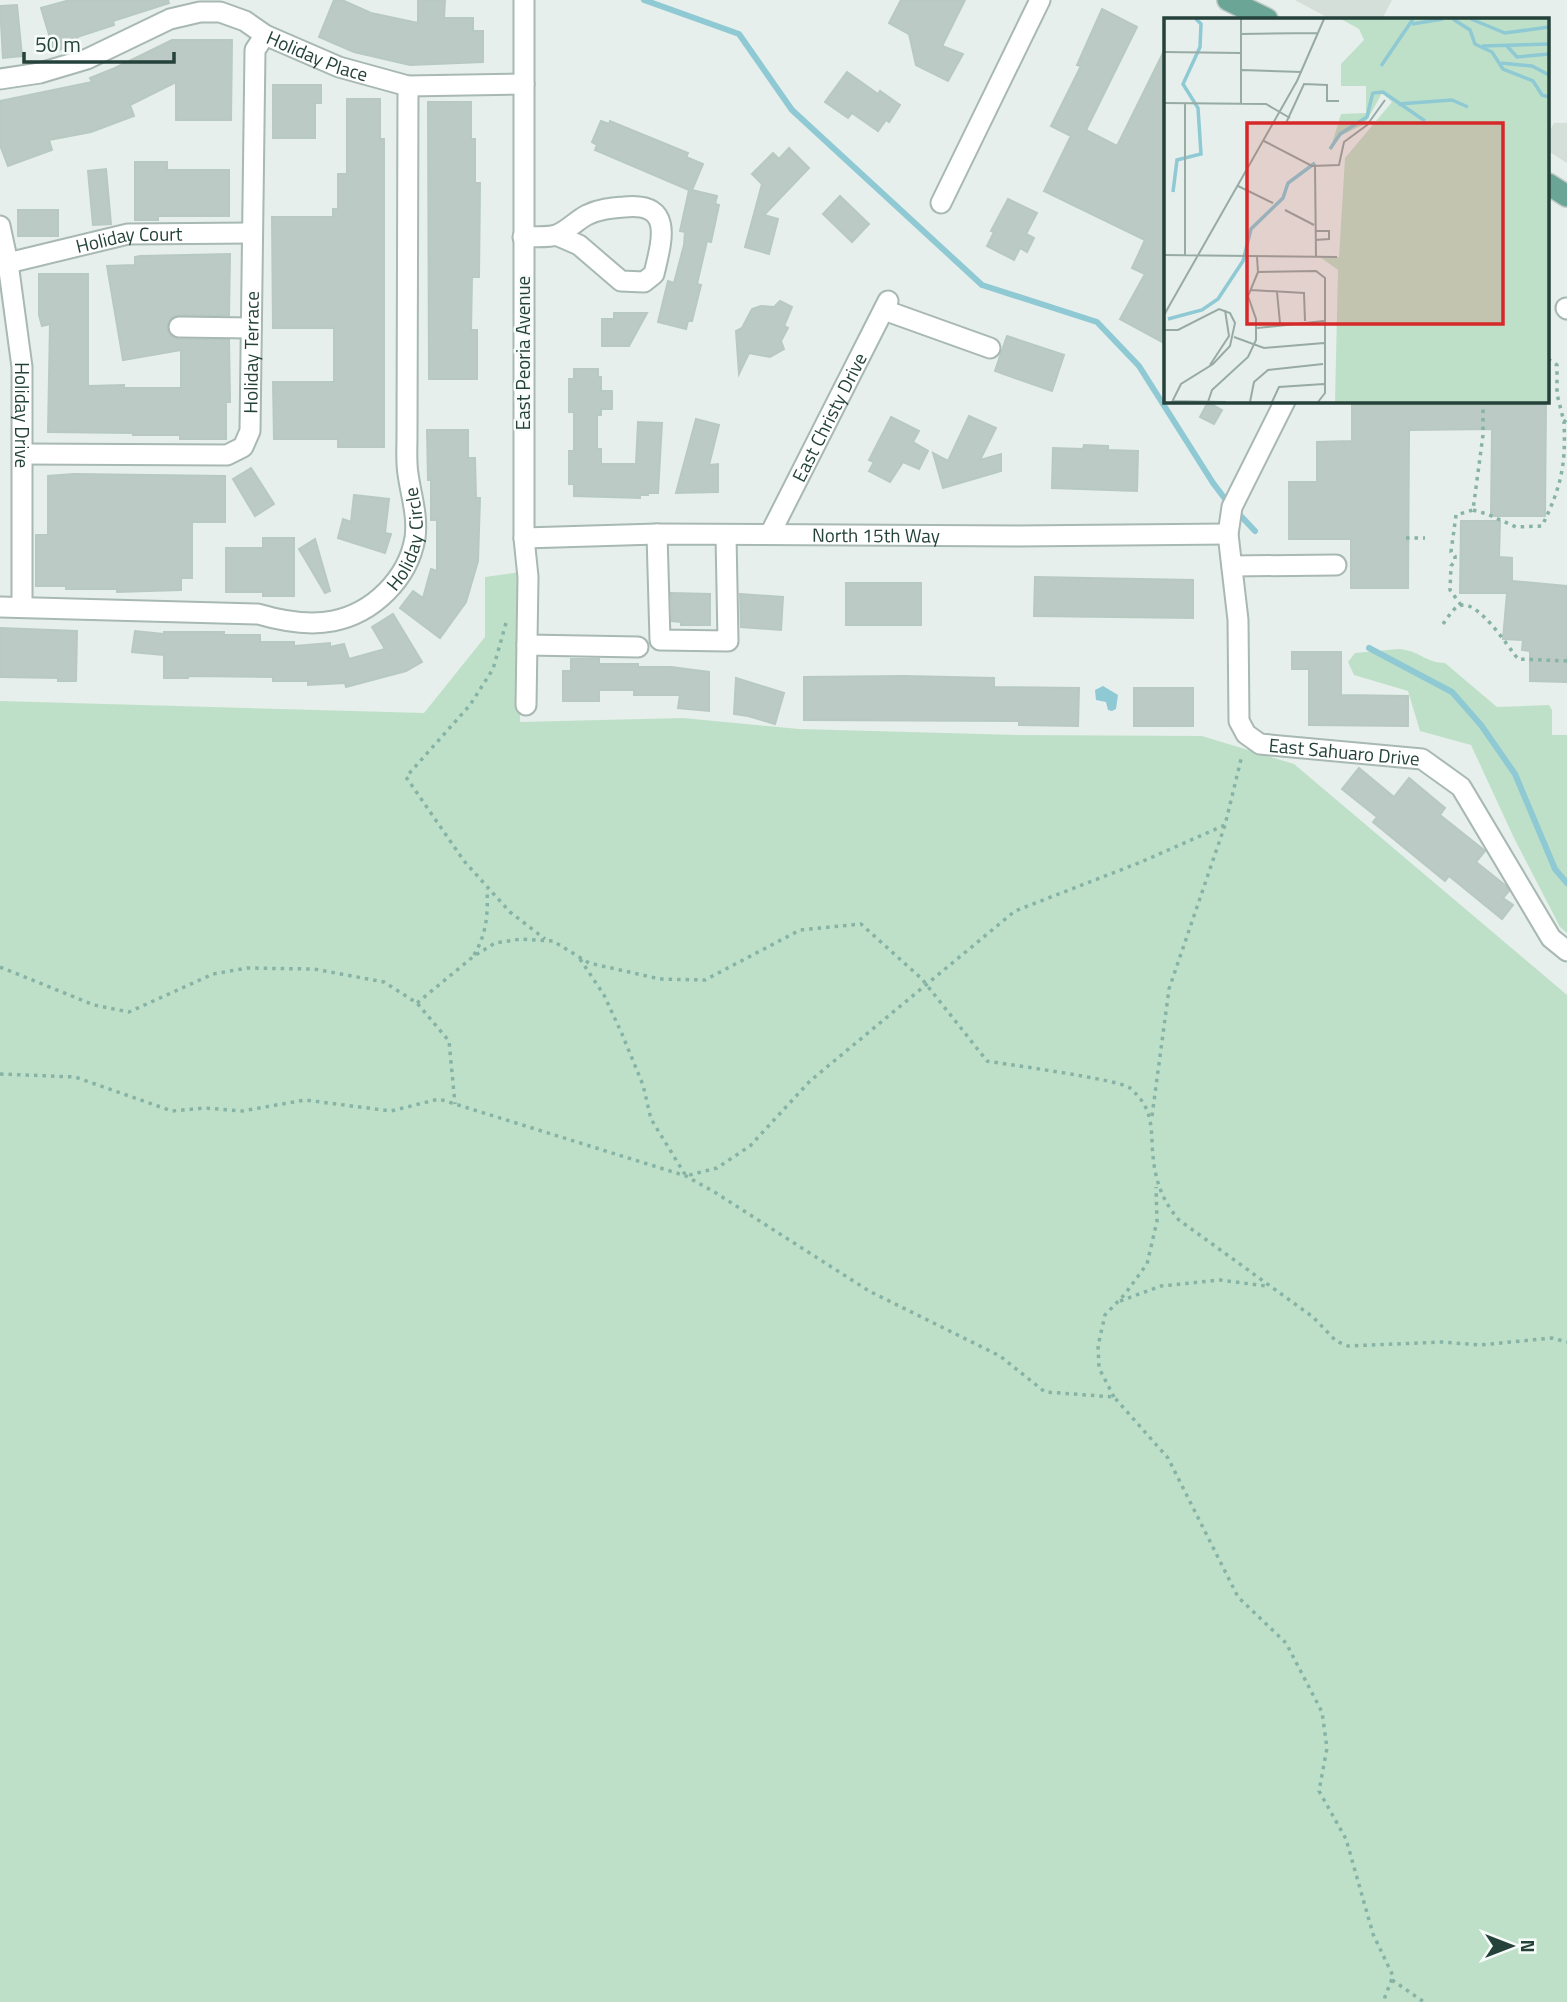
<svg xmlns="http://www.w3.org/2000/svg" width="1567" height="2002" viewBox="0 0 1567 2002" font-family="'Titillium Web',sans-serif">
	<style>
		.built { fill: #d4dfda }
		.green { fill: #bfe0c8 }
		.water { fill: #8ec9d4 }
		.lines { fill: none; stroke-linecap: round; stroke-linejoin: round }
		.stream { stroke: #8ec9d4; stroke-width: 6 }
		.building { fill: #bbcac4; stroke: #b8c9c2; stroke-width: 2 }
		.minor-casing { stroke: #a8b8b2; stroke-width: 23 }
		.major-casing { stroke: #c2cac8; stroke-width: 24 }
		.path { stroke: #86b3a5; stroke-width: 3.5; stroke-dasharray: 3.5 5; stroke-linecap: butt }
		.minor { stroke: #fff; stroke-width: 19 }
		.major { stroke: #6aa596; stroke-width: 21 }
		.labels { text-anchor: middle; stroke-width: 5; stroke-linejoin: round; paint-order: stroke }
		.street-label { font-size: 19px; fill: #24423a; stroke: #f7fbf9 }
		.inset-river { fill: none; stroke: #8ec9d4; stroke-width: 3.5 }
		.inset-road { fill: none; stroke: #98aaa4; stroke-width: 2 }
		.view { fill: #d62828; fill-opacity: 0.15; stroke: #d62828; stroke-width: 3.5 }
		.inset-edge { fill: none; stroke: #24423a; stroke-width: 3.5 }
	</style>
	<rect width="100%" height="100%" fill="#e6efeb"/>
	<!-- built -->
	<g class="built">
		<polygon points="1295,0 1392,0 1382,19 1330,19"/>
		<polygon points="1554,123 1567,123 1567,163 1548,151 1548,134"/>
	</g>
	<!-- green -->
	<g class="green">
		<polygon points="521,572 520,722 683,718 799,729 1019,735 1202,736 1294,764 1567,995 1567,2002 0,2002 0,701 424,713 485,637 485,577"/>
		<path d="M1398 649C1419 650 1426 663 1445 663L1497 707 1549 705 1552 710V735H1567V933L1560 927 1514 838 1471 745 1420 731 1408 691 1354 675 1348 662 1355 653Z"/>
	</g>
	<!-- water -->
	<polygon class="water" points="1103,686 1118,695 1116,709 1112,711 1108,710 1106,702 1096,700 1095,690"/>
	<g class="lines">
		<!-- stream -->
		<g class="stream">
			<polyline points="644,0 739,34 792,110 982,285 1097,322 1139,366 1213,483 1229,504"/>
			<polyline points="1237,512 1255,531"/>
			<polyline points="1369,648 1452,692 1481,725 1515,774 1555,869 1567,883"/>
		</g>
	</g>
	<!-- building -->
	<g class="building">
		<polygon points="70,0 168,0 169,3 113,21 114,25 77,37 79,44 54,51 41,8"/>
		<polygon points="334,0 342,0 371,13 418,23 418,0 445,0 444,18 473,18 473,31 483,31 483,62 410,65 354,52 319,37"/>
		<polygon points="901,0 965,0 942,46 963,54 948,81 916,65 909,34 889,23"/>
		<polygon points="17,5 22,56 3,58 0,6"/>
		<polygon points="1102,9 1137,27 1086,130 1117,146 1166,47 1166,344 1120,319 1145,274 1132,268 1145,240 1044,191 1071,136 1051,126 1081,66 1077,65"/>
		<polygon points="172,40 232,40 231,120 176,120 176,82 130,105 134,116 91,132 49,140 52,150 8,166 0,145 0,101 92,82 90,78 115,68"/>
		<polygon points="847,72 878,94 880,91 900,105 889,122 886,120 878,131 852,113 848,118 825,102"/>
		<polygon points="273,85 321,85 321,103 315,103 315,138 273,138"/>
		<polygon points="347,99 380,99 380,139 384,139 384,447 338,447 338,439 274,439 273,382 334,382 334,328 273,328 272,217 333,217 333,209 338,209 338,174 347,174"/>
		<polygon points="428,102 471,102 471,139 475,139 475,183 480,183 479,277 472,277 471,330 477,330 477,379 429,379"/>
		<polygon points="601,121 609,124 610,121 688,153 686,157 703,164 692,190 717,196 715,204 719,205 711,242 707,241 697,284 701,285 692,321 688,321 686,329 658,322 668,281 674,283 684,245 685,232 680,231 689,190 595,150 597,145 592,142"/>
		<polygon points="789,148 809,168 764,215 778,219 769,254 745,247 762,184 752,174 773,153 779,159"/>
		<polygon points="135,162 167,162 167,170 229,170 229,216 158,216 158,220 135,220"/>
		<polygon points="106,169 111,224 93,225 88,171"/>
		<polygon points="840,196 869,224 852,242 823,214"/>
		<polygon points="1008,199 1037,213 1026,234 1034,238 1027,252 1020,248 1014,260 987,246 994,232 991,231"/>
		<rect x="18" y="210" width="40" height="26"/>
		<polygon points="230,254 229,315 178,315 172,317 167,326 169,334 178,339 229,340 230,402 226,402 226,439 180,439 180,435 133,435 133,433 48,432 50,324 42,326 39,315 39,274 88,274 88,386 124,385 124,388 181,388 181,350 123,360 107,266 135,265 135,257 140,256"/>
		<polygon points="780,301 792,307 784,326 788,328 781,341 784,349 770,357 749,353 739,374 736,331 742,328 752,309 761,306 774,307"/>
		<polygon points="614,313 647,313 629,346 602,346 602,319 614,319"/>
		<polygon points="1007,336 1064,355 1052,391 995,371"/>
		<polygon points="574,369 598,369 598,377 601,377 601,391 612,391 612,409 601,409 601,415 597,415 597,449 601,449 601,464 636,464 638,422 662,423 658,493 648,493 648,495 640,495 640,498 574,496 574,484 569,484 569,451 574,451 574,412 569,412 569,379 574,379"/>
		<polygon points="1352,401 1546,401 1545,516 1491,516 1492,429 1409,430 1408,588 1351,588 1351,539 1289,539 1289,482 1317,482 1317,442 1352,441"/>
		<polygon points="1208,402 1222,410 1214,424 1200,417"/>
		<polygon points="969,416 996,428 980,460 1001,454 1001,471 943,488 933,453 948,461"/>
		<polygon points="891,417 919,431 913,442 928,451 919,469 903,462 890,482 869,471 874,462 869,460"/>
		<polygon points="696,419 719,425 709,465 718,464 718,492 676,493"/>
		<polygon points="427,430 468,430 468,458 475,458 476,498 480,498 478,561 466,602 440,638 400,608 413,591 423,598 431,569 437,571 437,520 431,520 431,480 428,480"/>
		<polygon points="1084,445 1108,446 1108,450 1138,451 1137,491 1052,488 1053,448 1083,449"/>
		<polygon points="251,468 274,504 255,516 233,479"/>
		<polygon points="74,474 225,476 225,522 192,522 192,578 181,578 181,590 117,592 117,589 66,589 66,586 36,586 36,535 48,535 48,476"/>
		<polygon points="354,495 389,499 385,533 391,534 385,553 338,538 343,519 351,522"/>
		<polygon points="1461,521 1500,521 1499,557 1512,558 1512,581 1567,586 1567,682 1530,681 1530,651 1522,650 1523,640 1503,639 1507,593 1460,593"/>
		<polygon points="263,538 294,538 294,596 263,596 263,592 226,592 226,548 263,548"/>
		<polygon points="315,539 330,591 325,593 299,549"/>
		<polygon points="1035,577 1193,580 1193,618 1034,616"/>
		<rect x="846" y="583" width="75" height="42"/>
		<polygon points="671,593 710,594 710,625 681,625 681,622 672,621"/>
		<polygon points="740,594 783,597 781,630 741,627"/>
		<polygon points="393,614 422,662 406,671 346,687 345,683 308,685 308,681 273,681 273,677 188,676 188,678 164,678 164,655 132,652 135,631 164,634 164,632 224,632 224,635 260,635 260,642 294,642 294,646 330,643 330,647 344,644 349,659 385,649 372,627"/>
		<polygon points="0,628 77,631 76,681 58,681 58,678 0,677"/>
		<polygon points="1292,652 1341,652 1341,695 1408,696 1408,726 1309,725 1309,669 1292,669"/>
		<polygon points="571,659 599,659 599,664 638,664 638,667 671,667 709,672 709,711 678,708 680,695 634,695 634,690 599,690 599,701 563,701 563,671 571,671"/>
		<polygon points="904,676 994,678 994,687 1079,688 1078,726 1019,725 1019,721 804,720 804,677"/>
		<polygon points="736,678 784,693 775,724 748,716 734,714"/>
		<rect x="1134" y="688" width="59" height="38"/>
		<polygon points="1359,768 1394,797 1409,778 1445,808 1440,815 1485,851 1476,862 1506,886 1509,891 1503,898 1513,905 1502,919 1449,876 1445,881 1373,822 1377,817 1342,789"/>
	</g>
	<g class="lines">
		<!-- minor casing -->
		<g class="minor-casing">
			<g id="minor">
				<polyline points="524,0 524,538 528,577 526,705"/>
				<path id="s1" d="M0 79 40 73 87 59 170 19 200 12H220L245 21 265 35 339 67 408 86 524 84"/>
				<polyline points="941,203 1040,0"/>
				<path id="s2" d="M0 226 8 263 22 367V607"/>
				<path d="M523 237C533 236 547 238 556 235 566 232 577 220 587 215 599 209 611 208 624 207 674 202 662 240 654 274L644 282 621 281 579 245 556 235"/>
				<path id="s3" d="M8 263 128 234 252 233"/>
				<polyline points="1566,308 1567,309"/>
				<polyline points="884,310 990,348"/>
				<polyline points="179,327 251,328"/>
				<path id="s4" d="M1285 401 1232 507 1228 534 1238 620 1239 721 1246 734 1260 744 1422 759 1461 787 1551 938 1567 951"/>
				<path id="s5" d="M23 454 227 455 243 447 250 431 255 50 265 35"/>
				<polyline points="657,534 660,640 728,641 726,535"/>
				<path id="s6" d="M770 534 888 301"/>
				<path id="s7" d="M524 538 657 534 1018 536 1228 534"/>
				<polyline points="1232,566 1336,565"/>
				<path id="s8" d="M0 607 258 614C282 621 308 626 333 621 373 613 408 579 415 538 418 515 411 496 408 474 406 462 407 448 407 436L408 86"/>
				<polyline points="527,645 638,647"/>
			</g>
		</g>
		<!-- major casing -->
		<g class="major-casing">
			<g id="major">
				<polyline points="1228,0 1267,19"/>
				<polyline points="1548,184 1567,196"/>
			</g>
		</g>
		<!-- path -->
		<g class="path">
			<polyline points="1548,359 1557,365 1557,394 1564,422 1567,419"/>
			<path d="M1473 510 1487 514 1516 527 1542 526C1561 487 1566 466 1564 422"/>
			<polyline points="1406,538 1425,538"/>
			<polyline points="1461,605 1450,590 1451,566 1455,561 1455,556 1451,552 1456,515 1473,510 1483,435 1483,401"/>
			<polyline points="506,623 493,669 470,705 406,777 464,861 510,912 545,939"/>
			<path d="M1443 624C1447 619 1452 610 1457 607 1475 594 1508 647 1518 659L1567 661"/>
			<path d="M474 955C487 933 488 914 487 889"/>
			<polyline points="580,959 604,995 622,1034 643,1085 651,1119 686,1176 717,1168 750,1146 810,1081 1015,911 1141,862 1225,825"/>
			<polyline points="0,967 94,1005 129,1012 213,974 247,968 314,969 384,982 417,1003 449,1041 455,1104"/>
			<path d="M417 1003 474 956 495 943 521 939 553 941 589 963 660 979 705 980 800 930 861 924 922 979 987 1061C1009 1065 1118 1079 1130 1088 1148 1104 1151 1117 1152 1140 1153 1171 1158 1196 1179 1220L1313 1317 1336 1341 1348 1346 1442 1342 1480 1345 1552 1338 1567 1342"/>
			<polyline points="0,1074 75,1077 172,1111 205,1108 242,1111 305,1100 391,1111 439,1099 686,1176 716,1193 869,1291 1000,1356 1045,1392 1114,1397 1168,1458 1238,1597 1286,1643 1322,1712 1327,1748 1319,1791 1346,1839 1373,1934 1393,1976 1383,2002"/>
			<polyline points="1152,1116 1169,989 1225,825 1242,755"/>
			<polyline points="1120,1301 1161,1286 1220,1280 1266,1286"/>
			<polyline points="1114,1397 1099,1368 1098,1346 1105,1315 1125,1294 1147,1264 1157,1221 1156,1187"/>
			<polyline points="1392,1980 1424,2002"/>
		</g>
		<!-- minor -->
		<use href="#minor" class="minor"/>
		<!-- major -->
		<use href="#major" class="major"/>
	</g>
	<g class="labels">
		<!-- street labels -->
		<g class="street-label">
			<text dy="7" stroke="none"><textPath href="#s1" startOffset="340">Holiday Place</textPath></text>
			<text dy="7" stroke="none"><textPath href="#s3" startOffset="124">Holiday Court</textPath></text>
			<text dy="7" stroke="none"><textPath href="#s5" startOffset="318">Holiday Terrace</textPath></text>
			<text transform="translate(523 353) rotate(-90)" y="7">East Peoria Avenue</text>
			<text dy="7" stroke="none"><textPath href="#s2" startOffset="191">Holiday Drive</textPath></text>
			<text dy="7" stroke="none"><textPath href="#s6" startOffset="131">East Christy Drive</textPath></text>
			<text dy="7" stroke="none"><textPath href="#s7" startOffset="352">North 15th Way</textPath></text>
			<text dy="7" stroke="none"><textPath href="#s8" startOffset="455">Holiday Circle</textPath></text>
			<text dy="7" stroke="none"><textPath href="#s4" startOffset="450">East Sahuaro Drive</textPath></text>
		</g>
	</g>
	<!-- overview -->
	<g transform="translate(1164 18)">
		<rect width="385" height="385" fill="#e6efeb"/>
		<path d="M177 1H385V384H171L174 252 156 239H175L181 140 228 84 218 75 201 106 178 117 166 132 177 96 202 95V68H177V46L200 22 195 11Z" fill="#bfe0c8"/>
		<path class="inset-river" d="M289 1 306 12 311 26 328 34 339 51 369 63 378 77 385 79M307 1 341 15 385 9M248 6 279 1M318 28 385 26M343 28 353 39 385 36M337 45 368 48 385 57M217 48 249 1M209 75 219 74 261 103M234 86 288 82 304 89M166 131 176 116 203 99 209 74M9 174 13 142 37 136 34 90 19 66 36 29 37 6 32 1M4 301 38 292 54 281 79 243 87 211 119 180 124 165 151 145"/>
		<path class="inset-road" d="M77 1V85M77 16 154 15M0 34 77 35M78 52 138 54M0 85 102 86 126 100M21 86V237M122 105 140 66 163 67V83H175M100 123 148 148 175 147 180 124 203 107 221 82M151 149 152 239M74 168 109 185M121 192 150 207M151 222 165 221V213H151M0 237 173 239M94 254 152 253 161 260V375L154 384M87 272 140 275 141 303M113 274 116 305M0 297 133 63 160 1M93 310 160 303M0 312H14L55 291 66 295 71 305 66 328 49 346 17 366 8 384M70 319 100 330 160 325M46 347 65 318 61 292M9 383 62 384M44 384 48 372 84 339 92 322V301L84 278 94 254 93 239M86 384 90 364 104 352 159 346M108 384 115 369 160 366"/>
		<path class="view" d="M83 105H339V306H83Z"/>
		<rect width="385" height="385" class="inset-edge"/>
	</g>
	<!-- north arrow -->
	<g transform="translate(1511 1946) rotate(90)" stroke="#f7fbf9" stroke-width="5" paint-order="stroke">
	<path d="M0-5L12 26L0 18L-12 26Z" fill="#24423a"/>
	<text y="-10" font-size="19" font-weight="bold" text-anchor="middle" fill="#24423a">N</text>
	</g>
	<!-- scale -->
	<path d="M24 52v10h150v-10" fill="none" stroke="#24423a" stroke-width="3.5"/>
	<text x="35" y="52" font-size="21" fill="#24423a" stroke="#f7fbf9" stroke-width="5" paint-order="stroke">50 m</text>
</svg>
